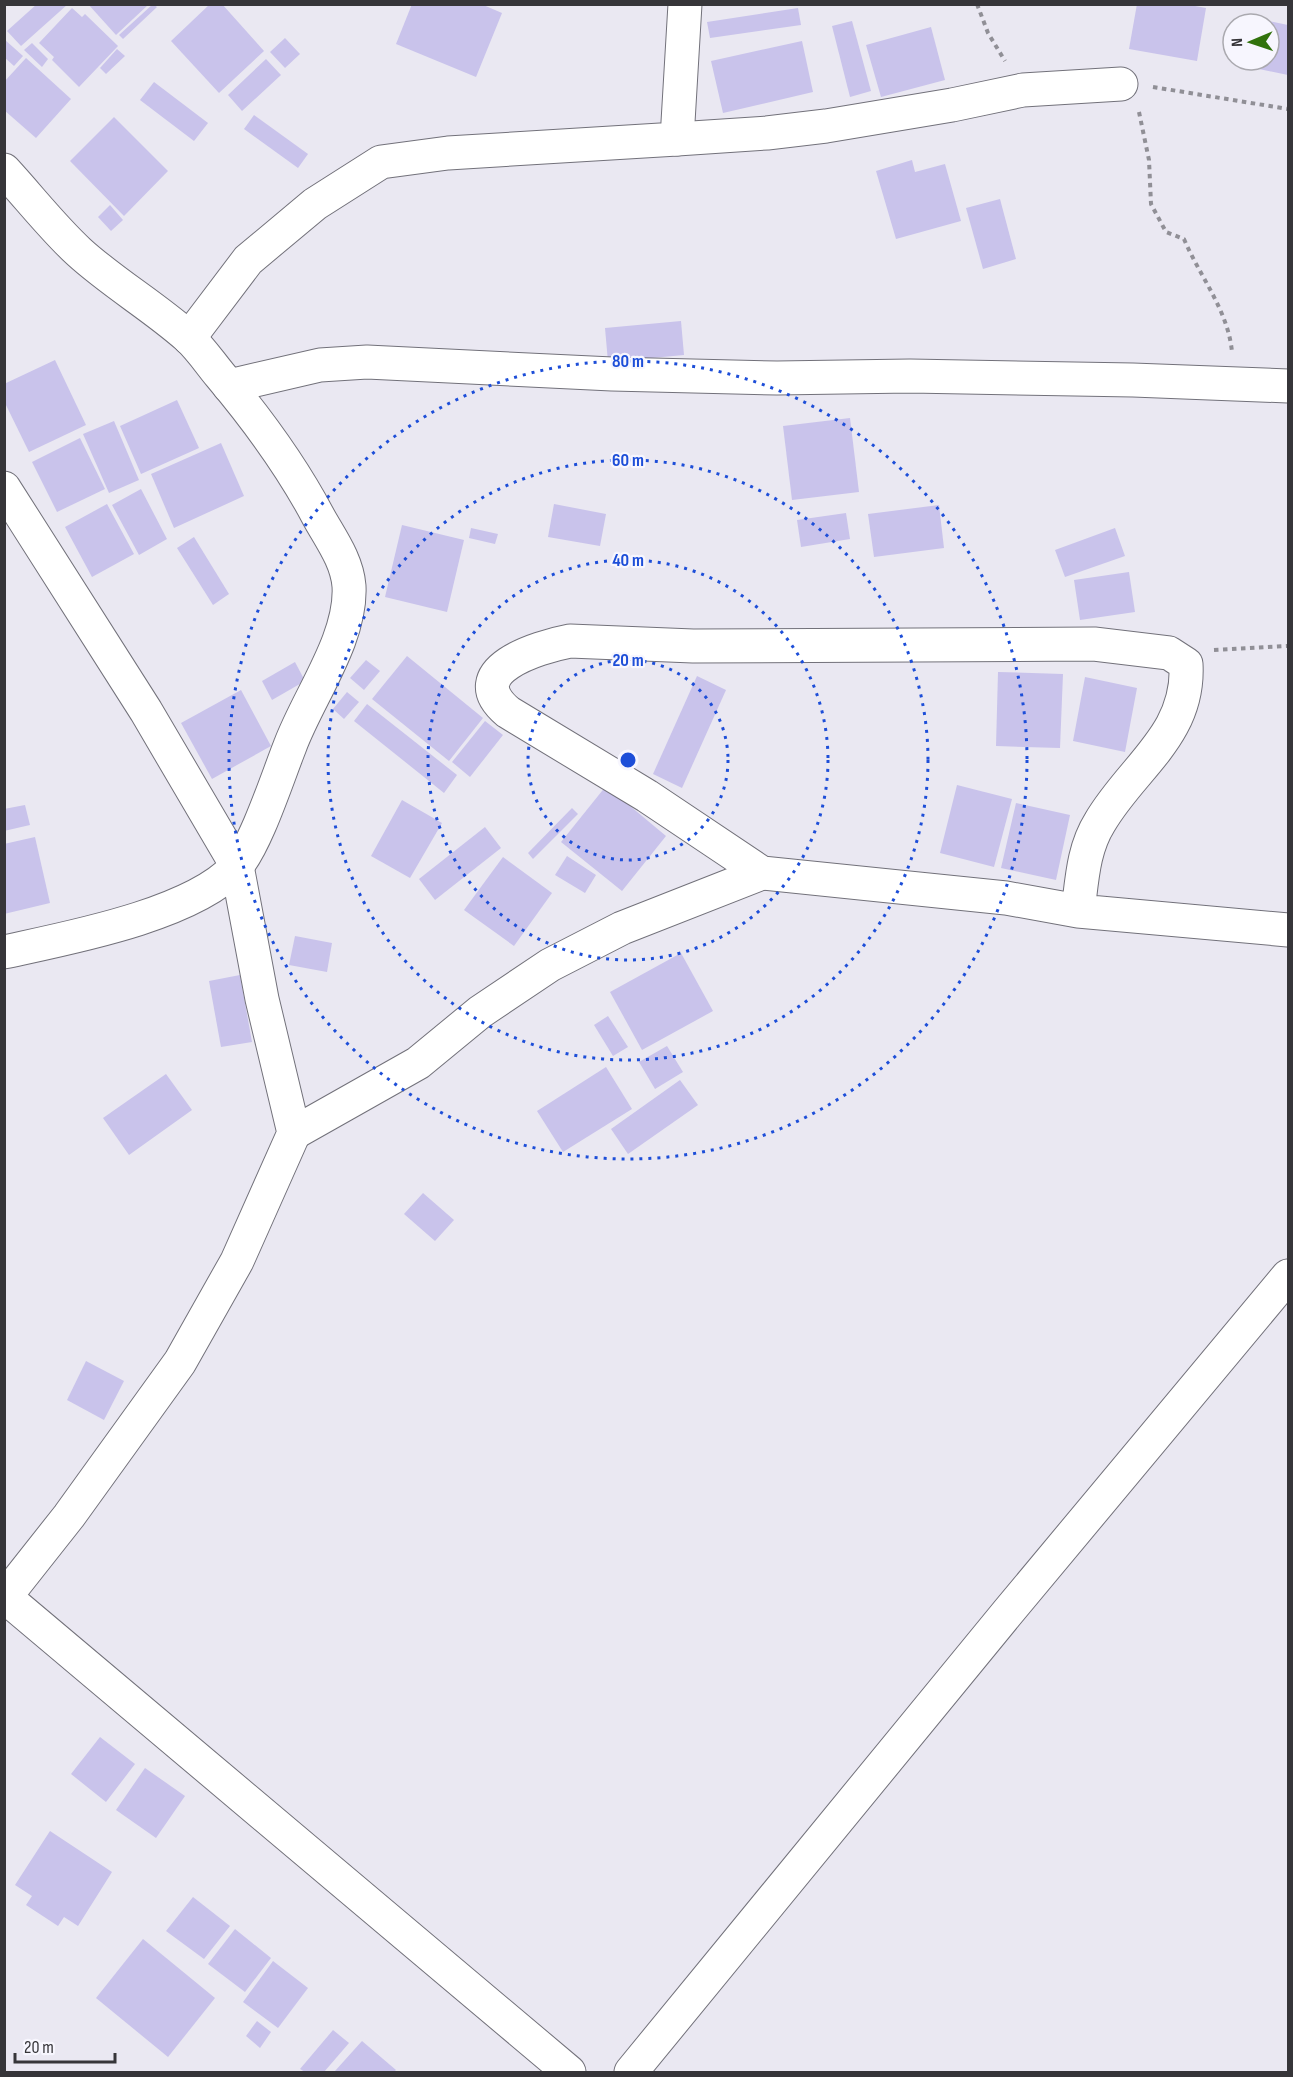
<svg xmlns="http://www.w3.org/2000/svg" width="1293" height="2077" viewBox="0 0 1293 2077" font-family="'Sofia Sans Condensed',sans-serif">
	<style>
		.building { fill: #c9c3eb }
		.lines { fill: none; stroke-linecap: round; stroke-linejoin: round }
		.street-casing { stroke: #72717a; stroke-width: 35 }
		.path { stroke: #908f96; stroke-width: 4; stroke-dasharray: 4.5 4.5; stroke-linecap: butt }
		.street { stroke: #fff; stroke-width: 33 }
		.ring { fill: none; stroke: #1d4ed8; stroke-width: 3; stroke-dasharray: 3 6 }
		.centre { fill: #1d4ed8; stroke: #f7f6fe; stroke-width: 3 }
		.ring-label { font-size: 18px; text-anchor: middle; font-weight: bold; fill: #1d4ed8; stroke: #f7f6fe; stroke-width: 4.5; stroke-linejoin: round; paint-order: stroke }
	</style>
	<rect width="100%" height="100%" fill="#eae8f2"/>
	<!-- building -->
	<g class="building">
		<polygon points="37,4 68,4 21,46 7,31"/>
		<polygon points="88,4 149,4 116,35"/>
		<polygon points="153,4 157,7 123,39 119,35"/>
		<polygon points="210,4 222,4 264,51 219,93 171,41"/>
		<polygon points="412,4 481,4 502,13 476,77 396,44"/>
		<polygon points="1137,4 1184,4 1206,8 1197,61 1129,49"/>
		<polygon points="72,8 82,17 85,14 118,46 79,87 52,60 54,57 39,43"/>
		<polygon points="798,8 801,25 710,38 707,22"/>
		<polygon points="1244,16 1288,25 1288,75 1235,64 1236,60 1269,60 1269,24 1243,24"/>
		<polygon points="852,21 871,91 850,97 832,26"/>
		<polygon points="931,27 945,80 881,97 866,45"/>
		<polygon points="285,38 300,54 285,68 270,52"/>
		<polygon points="4,39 23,56 14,66 4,57"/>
		<polygon points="802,41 813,92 723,113 711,61"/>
		<polygon points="32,43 48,59 42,67 24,50"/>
		<polygon points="117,49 125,56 106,74 100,68"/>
		<polygon points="26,58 71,99 36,138 4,110 4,82"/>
		<polygon points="266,59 281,75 242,111 228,95"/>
		<polygon points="154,82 208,123 194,141 140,100"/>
		<polygon points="254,115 308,154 298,168 244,129"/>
		<polygon points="114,117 168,171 124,216 70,161"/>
		<polygon points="912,160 915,172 945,164 961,221 896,239 876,171"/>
		<polygon points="1000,199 1016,259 983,269 966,208"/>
		<polygon points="110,205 123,220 111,231 98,217"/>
		<polygon points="681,321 684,355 608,362 605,328"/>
		<polygon points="55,360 86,425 29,452 4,401 4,384"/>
		<polygon points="177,400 199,448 141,474 120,426"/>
		<polygon points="850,418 859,492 792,500 783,426"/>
		<polygon points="114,421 139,480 109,493 83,434"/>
		<polygon points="80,438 105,489 57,512 32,462"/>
		<polygon points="221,443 244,496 174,528 151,474"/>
		<polygon points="141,489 167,539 139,555 112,505"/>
		<polygon points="107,504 134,554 92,577 65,527"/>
		<polygon points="554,504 606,514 600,546 548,537"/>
		<polygon points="939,505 944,548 874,557 868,514"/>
		<polygon points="846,513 850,539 801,547 797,520"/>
		<polygon points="402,525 464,540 447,612 385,597"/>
		<polygon points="471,528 498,534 495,544 469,538"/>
		<polygon points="1115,528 1125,556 1065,577 1055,550"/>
		<polygon points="194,537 229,594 213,605 177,548"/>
		<polygon points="1129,572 1135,612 1080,620 1074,580"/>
		<polygon points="407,656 483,718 449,761 372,699"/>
		<polygon points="366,660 380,671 364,690 350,678"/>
		<polygon points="295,662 305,681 272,700 262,681"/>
		<polygon points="998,672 1063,674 1060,748 996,746"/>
		<polygon points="697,676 726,690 682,788 653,774"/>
		<polygon points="1085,677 1137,688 1125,752 1073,741"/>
		<polygon points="241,690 271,746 212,779 181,723"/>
		<polygon points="347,692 359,702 344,719 333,709"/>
		<polygon points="367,704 457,775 444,793 354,721"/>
		<polygon points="485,721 503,735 470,777 452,762"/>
		<polygon points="957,785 1012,799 994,867 940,853"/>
		<polygon points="606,786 666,836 622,891 561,842"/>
		<polygon points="402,800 442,823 410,878 371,856"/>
		<polygon points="1016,803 1070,815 1056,880 1001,868"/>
		<polygon points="25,805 30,825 4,831 4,809"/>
		<polygon points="572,808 578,814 533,859 528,853"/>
		<polygon points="485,827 501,848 435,900 419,879"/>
		<polygon points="35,837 50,903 4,914 4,844"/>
		<polygon points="567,856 596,875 585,893 555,875"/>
		<polygon points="503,857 552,893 514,946 464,910"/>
		<polygon points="295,936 332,943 327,972 289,965"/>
		<polygon points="681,953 713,1011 642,1050 610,992"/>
		<polygon points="240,975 252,1042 221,1047 209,981"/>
		<polygon points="608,1016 628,1047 613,1056 594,1025"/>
		<polygon points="667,1046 683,1072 655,1089 639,1062"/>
		<polygon points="606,1067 632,1109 563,1152 537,1111"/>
		<polygon points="166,1074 192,1110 129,1155 103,1118"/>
		<polygon points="680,1080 698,1105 628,1154 611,1129"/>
		<polygon points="423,1193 454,1220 435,1241 404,1214"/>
		<polygon points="86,1361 124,1381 104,1420 67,1400"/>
		<polygon points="100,1737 135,1764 106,1802 71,1774"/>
		<polygon points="145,1768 185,1796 156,1838 116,1810"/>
		<polygon points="50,1831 112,1872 78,1926 64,1917 58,1926 26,1905 32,1896 15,1885"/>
		<polygon points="193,1897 230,1926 204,1959 166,1931"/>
		<polygon points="235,1929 271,1958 245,1992 208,1964"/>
		<polygon points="143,1939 215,1998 168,2057 96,1998"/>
		<polygon points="273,1961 308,1988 278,2028 243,2002"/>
		<polygon points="257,2021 271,2032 260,2048 246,2036"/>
		<polygon points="333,2030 349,2043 324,2072 305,2072 300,2069"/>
		<polygon points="362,2041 396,2070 394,2072 335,2071"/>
	</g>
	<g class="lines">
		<!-- street casing -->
		<g class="street-casing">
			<g id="street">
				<polyline points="677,139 767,133 826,126 952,105 1023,90 1121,84"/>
				<path d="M4 170C29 197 52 227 79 252 113 283 153 306 188 337 200 348 210 363 220 375 257 419 291 465 318 516 330 538 347 560 349 586 352 639 308 697 290 746 278 776 256 845 236 867 192 915 68 938 4 952"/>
				<polyline points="189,338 248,260 315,204 381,162 448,153 677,139 685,4"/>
				<polyline points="229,386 320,365 367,362 612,374 777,378 910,376 1133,380 1288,386"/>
				<polyline points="4,488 146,711 237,866 262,999 294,1133 237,1261 180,1362 69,1516 5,1597"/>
				<path d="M1078 911C1082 880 1083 849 1100 822 1132 767 1190 735 1186 664L1169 653 1094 644 693 646 570 641C538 647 459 671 508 712L647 796 762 873 1006 898 1078 911 1288 930"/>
				<polyline points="294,1133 418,1063 480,1012 550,965 622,928 762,873"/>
				<polyline points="4,1596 569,2072"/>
				<polyline points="631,2072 1008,1612 1288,1276"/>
			</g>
		</g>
		<!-- path -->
		<g class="path">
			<polyline points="977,4 988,33 1005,61"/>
			<polyline points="1153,87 1288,109"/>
			<path d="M1139 112 1149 160 1151 204 1166 232 1184 239C1200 277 1228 310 1232 352"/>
			<polyline points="1214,650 1288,646"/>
		</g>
		<!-- street -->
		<use href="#street" class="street"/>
	</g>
	<!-- distance rings -->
	<g class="ring">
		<circle cx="628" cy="760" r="100"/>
		<circle cx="628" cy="760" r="200"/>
		<circle cx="628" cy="760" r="300"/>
		<circle cx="628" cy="760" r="399"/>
	</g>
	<circle cx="628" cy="760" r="9" class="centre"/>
	<g class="ring-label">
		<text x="628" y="367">80 m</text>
		<text x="628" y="466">60 m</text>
		<text x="628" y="566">40 m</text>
		<text x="628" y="666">20 m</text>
	</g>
	<!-- border -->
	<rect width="1293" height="2077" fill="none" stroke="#363539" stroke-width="12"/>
	<!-- north arrow -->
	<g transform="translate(1251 42) rotate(268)"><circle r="28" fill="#f7f6fe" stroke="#aaa9af" stroke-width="1.5"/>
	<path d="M0-4.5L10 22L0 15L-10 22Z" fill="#31720c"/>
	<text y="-9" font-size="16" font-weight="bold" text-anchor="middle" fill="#363539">N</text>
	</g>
	<!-- scale -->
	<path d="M15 2053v9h100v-9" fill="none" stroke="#363539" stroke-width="3"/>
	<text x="24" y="2053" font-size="18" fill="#363539" stroke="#f7f6fe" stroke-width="4.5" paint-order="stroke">20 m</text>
</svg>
